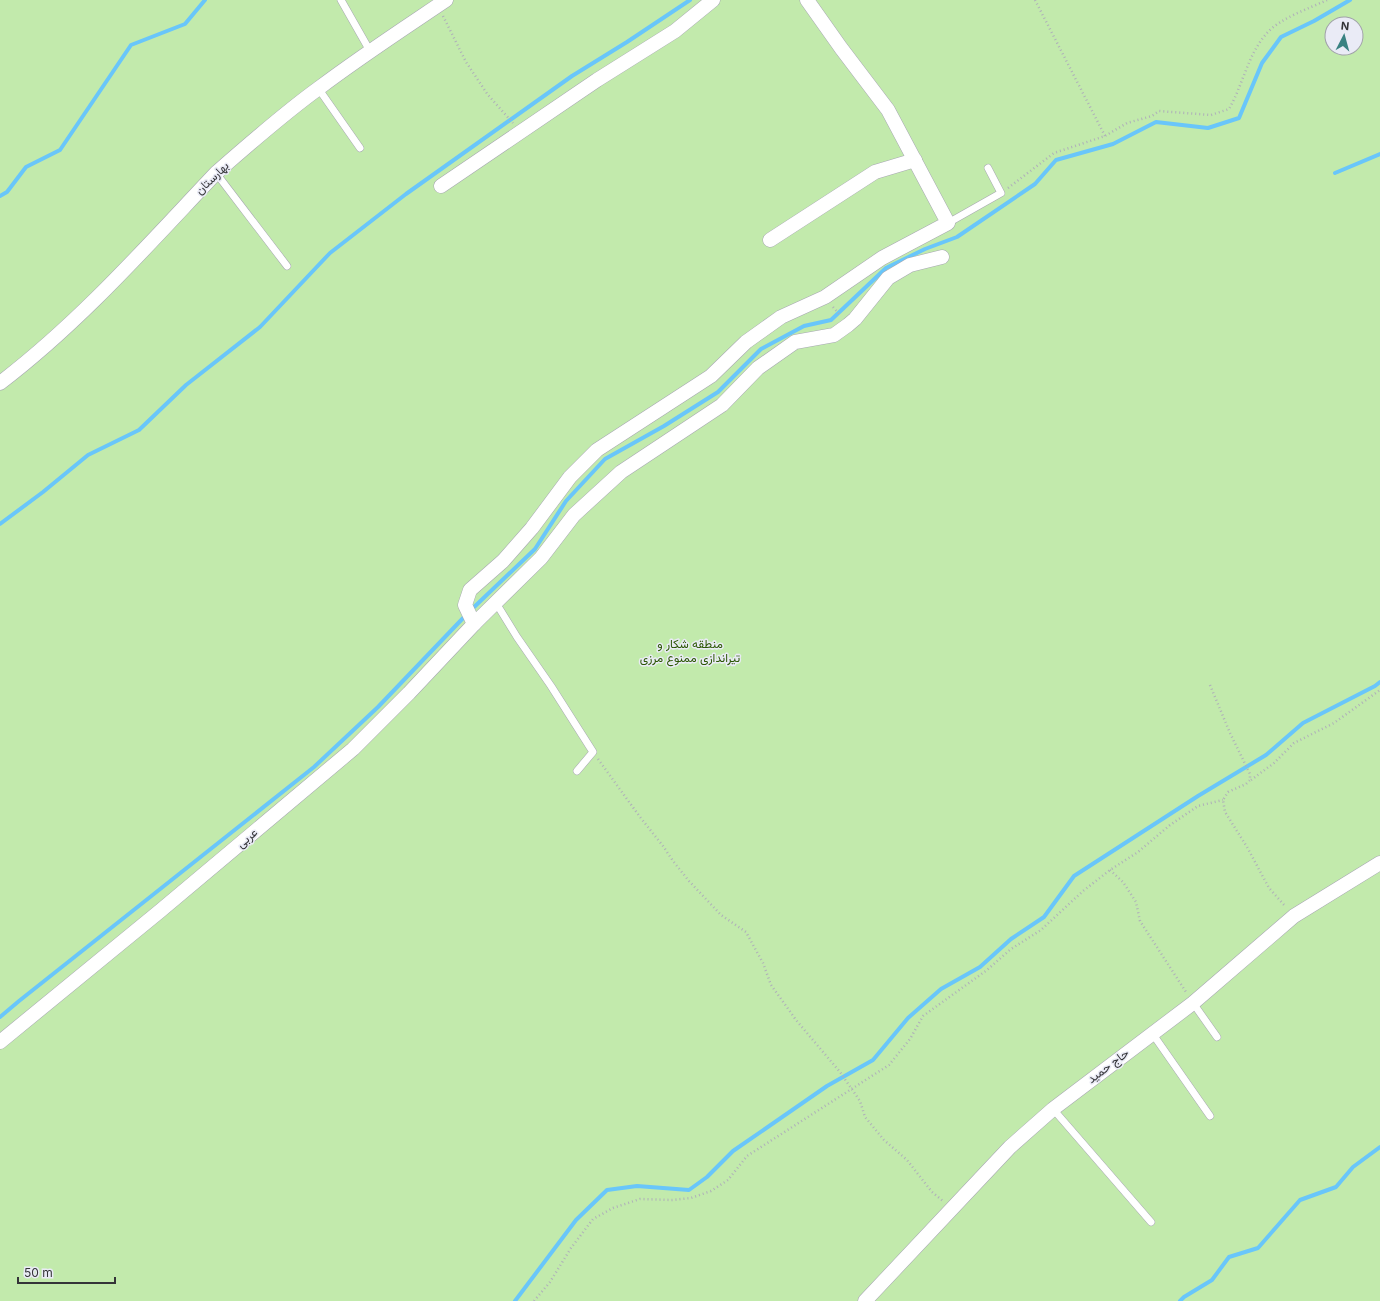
<svg xmlns="http://www.w3.org/2000/svg" width="1380" height="1301" viewBox="0 0 1380 1301" font-family="Inter,Vazirmatn,sans-serif">
	<style>
		.green { fill: #c2eaac; fill-rule: evenodd }
		.lines { fill: none; stroke-linecap: round; stroke-linejoin: round }
		.stream { stroke: #69c6fa; stroke-width: 4 }
		.service-casing { stroke: #a7a8b2; stroke-width: 8 }
		.minor-casing { stroke: #a7a8b2; stroke-width: 15 }
		.path { stroke: #afb0b9; stroke-width: 2.5; stroke-dasharray: 1 3; stroke-linecap: butt }
		.service { stroke: #fff; stroke-width: 7 }
		.minor { stroke: #fff; stroke-width: 14 }
		.labels { text-anchor: middle; stroke-width: 3; stroke-linejoin: round; paint-order: stroke }
		.street-label { font-size: 12px; fill: #343438; stroke: #eaebf6 }
		.park-label { font-size: 12px; fill: #2b5703; stroke: #eaebf6 }
	</style>
	<rect width="100%" height="100%" fill="#eaebf6"/>
	<!-- green -->
	<path class="green" d="M0 0H1380V1301H0ZM1332 24H1356V48H1332Z"/>
	<g class="lines">
		<!-- stream -->
		<g class="stream">
			<polyline points="1335,173 1380,154"/>
			<polyline points="0,196 7,192 26,167 60,150 131,45 185,24 205,0"/>
			<polyline points="0,524 43,492 88,455 139,430 186,385 260,327 330,253 406,194 572,76 627,42 690,0"/>
			<polyline points="471,610 535,549 566,501 605,459 664,426 718,392 761,349 804,326 831,320 886,268 925,249 957,237 1035,184 1056,160 1113,144 1156,122 1208,128 1239,118 1262,63 1281,37 1314,21 1350,0"/>
			<polyline points="0,1017 19,1001 314,767 378,707 466,615"/>
			<polyline points="515,1301 576,1220 607,1190 637,1186 689,1190 707,1177 733,1151 827,1086 873,1060 908,1018 941,989 980,967 1011,939 1044,917 1074,876 1198,796 1266,755 1303,723 1375,686 1380,682"/>
			<polyline points="1180,1301 1184,1297 1212,1280 1229,1257 1258,1248 1300,1200 1336,1187 1353,1167 1380,1147"/>
		</g>
		<!-- service casing -->
		<g class="service-casing">
			<g id="service">
				<polyline points="341,0 370,51"/>
				<polyline points="318,88 360,148"/>
				<polyline points="216,173 287,266"/>
				<polyline points="948,223 1001,193 988,168"/>
				<polyline points="496,603 517,637 551,686 593,752 577,771"/>
				<polyline points="1193,1003 1217,1037"/>
				<polyline points="1152,1033 1210,1116"/>
				<polyline points="1053,1109 1151,1222"/>
			</g>
		</g>
		<!-- minor casing -->
		<g class="minor-casing">
			<g id="minor">
				<polyline points="441,186 597,80 675,31 713,0"/>
				<polyline points="770,240 875,172 915,160"/>
				<path d="M0 383C80 322 147 246 216 173 249 144 283 114 319 88 360 57 403 29 446 0"/>
				<polyline points="474,624 541,558 574,515 621,472 722,405 758,368 795,342 834,335 848,325 855,319 888,278 910,265 942,257"/>
				<polyline points="0,1042 160,911 353,749 409,693 474,624 465,605 470,590 503,561 532,528 570,477 597,450 711,376 746,342 781,317 825,297 882,258 948,223 888,110 841,48 807,0"/>
				<polyline points="865,1301 1010,1147 1053,1109 1193,1003 1294,916 1380,863"/>
			</g>
		</g>
		<!-- path -->
		<g class="path">
			<polyline points="1035,0 1105,136"/>
			<polyline points="443,16 466,62 488,95 513,123"/>
			<path d="M1008 188 1054 153 1105 136 1127 123 1152 116 1159 111 1211 115 1229 109C1243 85 1248 53 1268 32 1281 18 1308 9 1327 0"/>
			<polyline points="833,307 840,315"/>
			<polyline points="1210,685 1230,733 1250,774 1250,780 1246,784 1228,792 1223,800 1225,812 1247,847 1269,888 1285,906"/>
			<polyline points="598,759 640,817 663,846 673,861 689,881 721,915 746,932 763,963 771,985 796,1020 840,1072 860,1101 865,1117 884,1140 907,1160 932,1192 943,1201"/>
			<polyline points="1251,780 1274,763 1294,743 1334,723 1380,690"/>
			<polyline points="1110,870 1123,882 1136,902 1140,921 1186,992"/>
			<polyline points="534,1301 550,1282 571,1248 593,1219 613,1208 640,1199 672,1200 691,1198 711,1191 728,1180 747,1156 889,1065 910,1039 923,1016 987,970 1011,949 1041,930 1083,891 1110,870 1138,852 1170,825 1198,806 1223,800"/>
		</g>
		<!-- service -->
		<use href="#service" class="service"/>
		<!-- minor -->
		<use href="#minor" class="minor"/>
	</g>
	<g class="labels">
		<!-- street labels -->
		<g class="street-label">
			<text transform="translate(212 178) rotate(-44)" y="4">بهارستان</text>
			<text transform="translate(247 838) rotate(-40)" y="4">عربی</text>
			<text transform="translate(1108 1066) rotate(-37)" y="4">حاج حمید</text>
		</g>
		<!-- park labels -->
		<g class="park-label">
			<text x="690" y="648">منطقه شکار و<tspan x="690" dy="14">تیراندازی ممنوع مرزی</tspan></text>
		</g>
	</g>
	<!-- north arrow -->
	<g transform="translate(1344 36) rotate(6)"><circle r="19" fill="#eaebf6" stroke="#a1a2aa"/>
	<path d="M0-3L7 15L0 10L-7 15Z" fill="#3a8282"/>
	<text y="-6" font-size="11" font-weight="bold" text-anchor="middle" fill="#343438">N</text>
	</g>
	<!-- scale -->
	<path d="M18 1277v6h97v-6" fill="none" stroke="#343438" stroke-width="2"/>
	<text x="24" y="1277" font-size="12" fill="#343438" stroke="#eaebf6" stroke-width="3" paint-order="stroke">50 m</text>
</svg>
